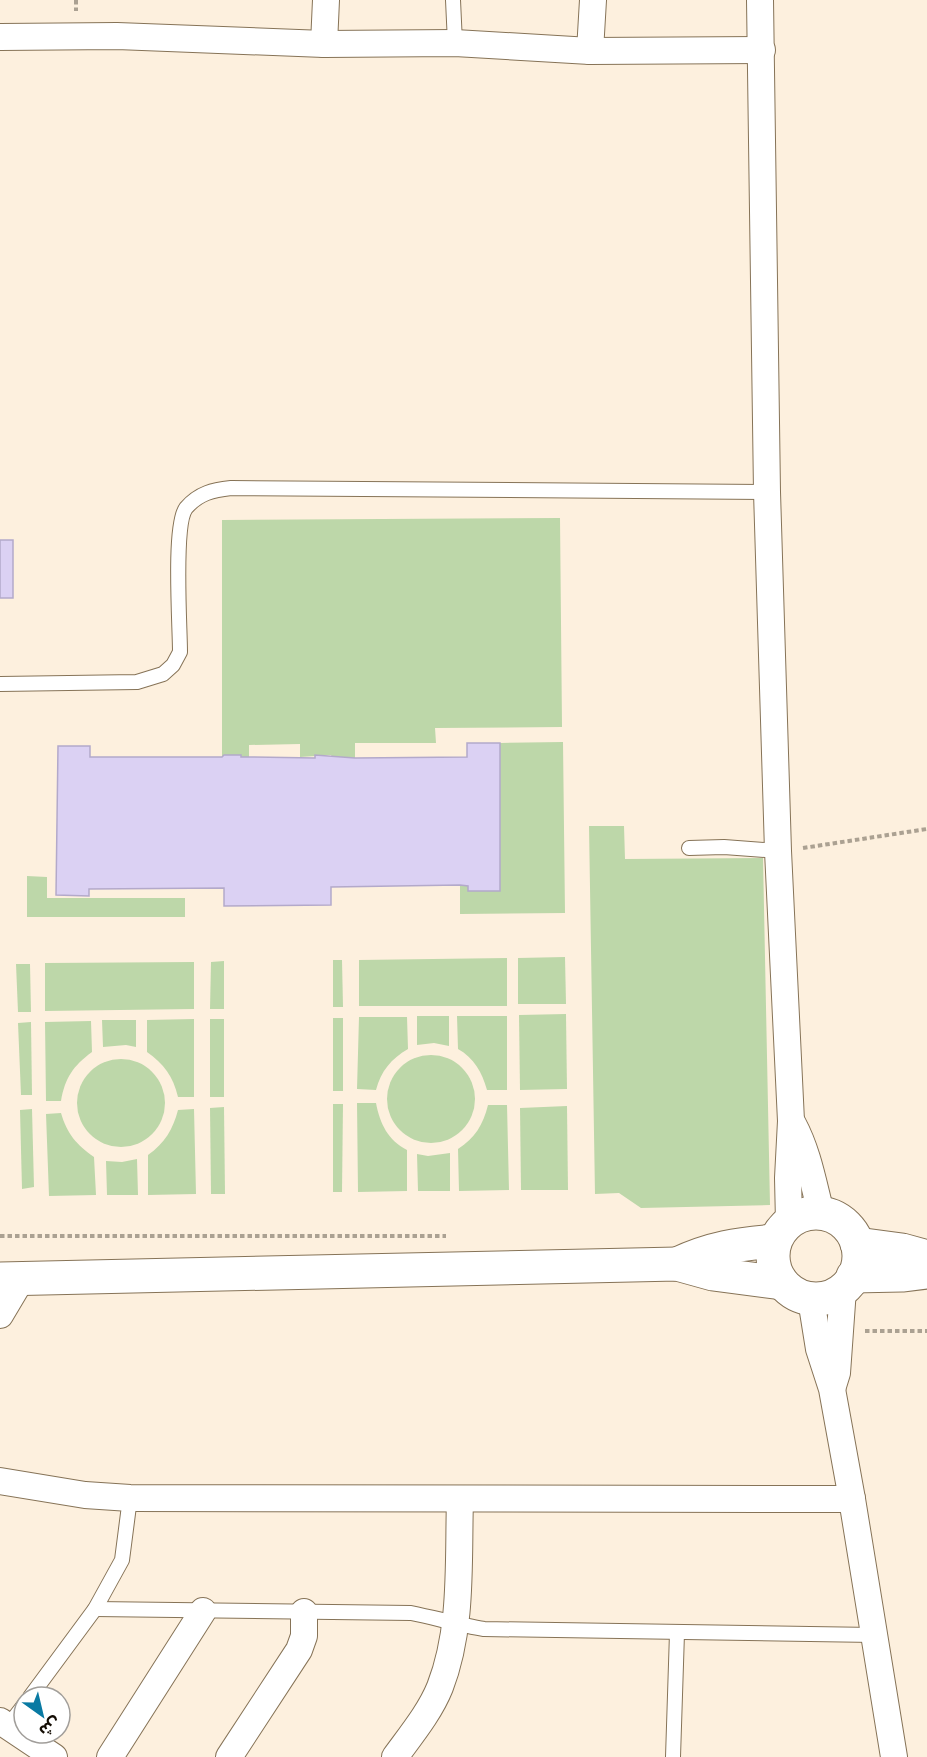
<svg xmlns="http://www.w3.org/2000/svg" width="927" height="1757" viewBox="0 0 927 1757" font-family="'DM Sans','Noto Sans Arabic',sans-serif">
	<style>
		.green { fill: #bdd7a9 }
		.building { fill: #dbd1f3; stroke: #b3a9ca; stroke-width: 1.5 }
		.lines { fill: none; stroke-linecap: round; stroke-linejoin: round }
		.service-casing { stroke: #867357; stroke-width: 16 }
		.minor-casing { stroke: #867357; stroke-width: 28 }
		.secondary-casing { stroke: #867357; stroke-width: 35 }
		.path { stroke: #aba192; stroke-width: 4; stroke-dasharray: 4.5 3; stroke-linecap: butt }
		.service { stroke: #fff; stroke-width: 14 }
		.minor { stroke: #fff; stroke-width: 26 }
		.secondary { stroke: #fff; stroke-width: 33 }
	</style>
	<rect width="100%" height="100%" fill="#fdf0de"/>
	<!-- green -->
	<g class="green">
		<polygon points="560,518 562,727 435,728 436,743 355,743 355,758 332,757 331,755 300,757 300,744 249,745 249,757 241,757 240,755 224,755 222,757 222,520"/>
		<polygon points="563,742 565,913 460,914 460,885 468,886 468,891 500,891 500,743"/>
		<polygon points="589,826 624,826 625,859 763,858 770,1205 641,1208 619,1193 595,1194"/>
		<polygon points="27,876 47,877 47,898 185,898 185,917 27,917"/>
		<polygon points="565,957 566,1004 518,1004 518,958"/>
		<polygon points="507,958 507,1006 359,1006 359,960"/>
		<polygon points="333,960 342,960 343,1007 333,1007"/>
		<polygon points="224,961 224,1009 210,1009 211,962"/>
		<polygon points="194,962 194,1009 45,1011 45,963"/>
		<polygon points="16,964 30,964 31,1012 18,1012"/>
		<polygon points="566,1014 567,1089 520,1090 519,1015"/>
		<polygon points="417,1016 449,1016 449,1046 434,1043 417,1045"/>
		<path d="M457 1016H507V1090H487C482 1072 474 1058 458 1049Z"/>
		<path d="M359 1017H407L408 1049C391 1059 381 1071 376 1090L357 1089Z"/>
		<rect x="333" y="1018" width="10" height="73"/>
		<path d="M194 1019V1097H178C173 1076 164 1064 147 1052V1020Z"/>
		<rect x="210" y="1019" width="14" height="78"/>
		<polygon points="102,1020 136,1020 136,1047 126,1045 103,1047"/>
		<path d="M91 1021 92 1052C73 1066 65 1078 61 1101H46L45 1022Z"/>
		<polygon points="31,1022 32,1095 21,1095 18,1023"/>
		<circle cx="431" cy="1099" r="44"/>
		<circle cx="121" cy="1103" r="44"/>
		<path d="M357 1103H376C380 1124 388 1140 407 1150V1191L358 1192Z"/>
		<polygon points="333,1104 343,1104 342,1192 333,1192"/>
		<path d="M488 1105H507L509 1190 459 1191 458 1149C475 1138 483 1125 488 1105Z"/>
		<polygon points="567,1106 568,1190 521,1190 520,1108"/>
		<polygon points="224,1107 225,1194 211,1194 210,1108"/>
		<polygon points="32,1109 34,1187 22,1189 20,1110"/>
		<path d="M194 1109 196 1194 148 1195V1155C165 1143 173 1129 178 1110Z"/>
		<path d="M61 1113C67 1134 77 1145 94 1157L96 1195 49 1196 46 1114Z"/>
		<polygon points="450,1153 450,1191 418,1191 417,1154 428,1156"/>
		<polygon points="137,1159 138,1195 107,1195 106,1161 122,1162"/>
	</g>
	<!-- building -->
	<g class="building">
		<rect x="0" y="540" width="13" height="58"/>
		<polygon points="467,743 500,743 500,891 468,891 468,886 460,885 331,887 331,905 224,906 224,888 89,889 89,896 56,895 58,746 90,746 90,757 222,757 224,755 241,755 241,757 249,757 315,758 315,755 355,758 467,757"/>
	</g>
	<g class="lines">
		<!-- service casing -->
		<g class="service-casing">
			<g id="service">
				<polyline points="453,0 455,43"/>
				<path d="M0 684 137 682 163 674 173 665 180 652C180 626 173 525 186 508 199 493 213 490 231 488L767 492"/>
				<polyline points="689,848 724,847 778,851"/>
				<path d="M95 1609 411 1613C436 1618 460 1625 484 1629L874 1635"/>
				<polyline points="30,1697 95,1609 122,1560 130,1498"/>
				<polyline points="8,1726 24,1705"/>
				<polyline points="673,1757 677,1633"/>
			</g>
		</g>
		<!-- minor casing -->
		<g class="minor-casing">
			<g id="minor">
				<polyline points="760,0 767,492 778,851 791,1121 788,1178 789,1222"/>
				<polyline points="0,37 117,36 324,44 326,0"/>
				<polyline points="324,44 455,43 590,51 762,50"/>
				<polyline points="590,51 593,0"/>
				<path d="M793 1124C808 1152 813 1182 821 1213"/>
				<polyline points="811,1299 819,1349 832,1389 852,1499 894,1757"/>
				<polyline points="0,1315 22,1278"/>
				<polyline points="833,1386 837,1373 843,1289"/>
				<polyline points="0,1481 85,1495 130,1498 852,1499"/>
				<polyline points="0,1721 54,1757"/>
				<polyline points="110,1757 203,1611"/>
				<polyline points="229,1757 299,1650 304,1636 304,1612"/>
				<path d="M395 1757C411 1735 430 1712 440 1687 463 1628 458 1561 460 1499"/>
			</g>
		</g>
		<!-- secondary casing -->
		<g class="secondary-casing">
			<g id="secondary">
				<circle cx="816" cy="1256" r="43"/>
				<polyline points="857,1244 902,1250 927,1257"/>
				<path d="M677 1264C711 1248 738 1244 775 1241"/>
				<polyline points="853,1276 902,1275 927,1272"/>
				<polyline points="0,1279 677,1264 713,1274 782,1283"/>
			</g>
		</g>
		<!-- path -->
		<g class="path">
			<polyline points="76,0 76,11"/>
			<polyline points="803,848 927,829"/>
			<polyline points="0,1236 446,1236"/>
			<polyline points="865,1331 927,1331"/>
		</g>
		<!-- service -->
		<use href="#service" class="service"/>
		<!-- minor -->
		<use href="#minor" class="minor"/>
		<!-- secondary -->
		<use href="#secondary" class="secondary"/>
	</g>
	<!-- north arrow -->
	<g transform="translate(42 1715) rotate(146)"><circle r="28" fill="#ffffff" stroke="#a19e9a" stroke-width="1.5"/>
	<path d="M0-4.5L10 22L0 15L-10 22Z" fill="#097aa3"/>
	<text y="-9" font-size="16" font-weight="bold" text-anchor="middle" fill="#130c03">ش</text>
	</g>
</svg>
